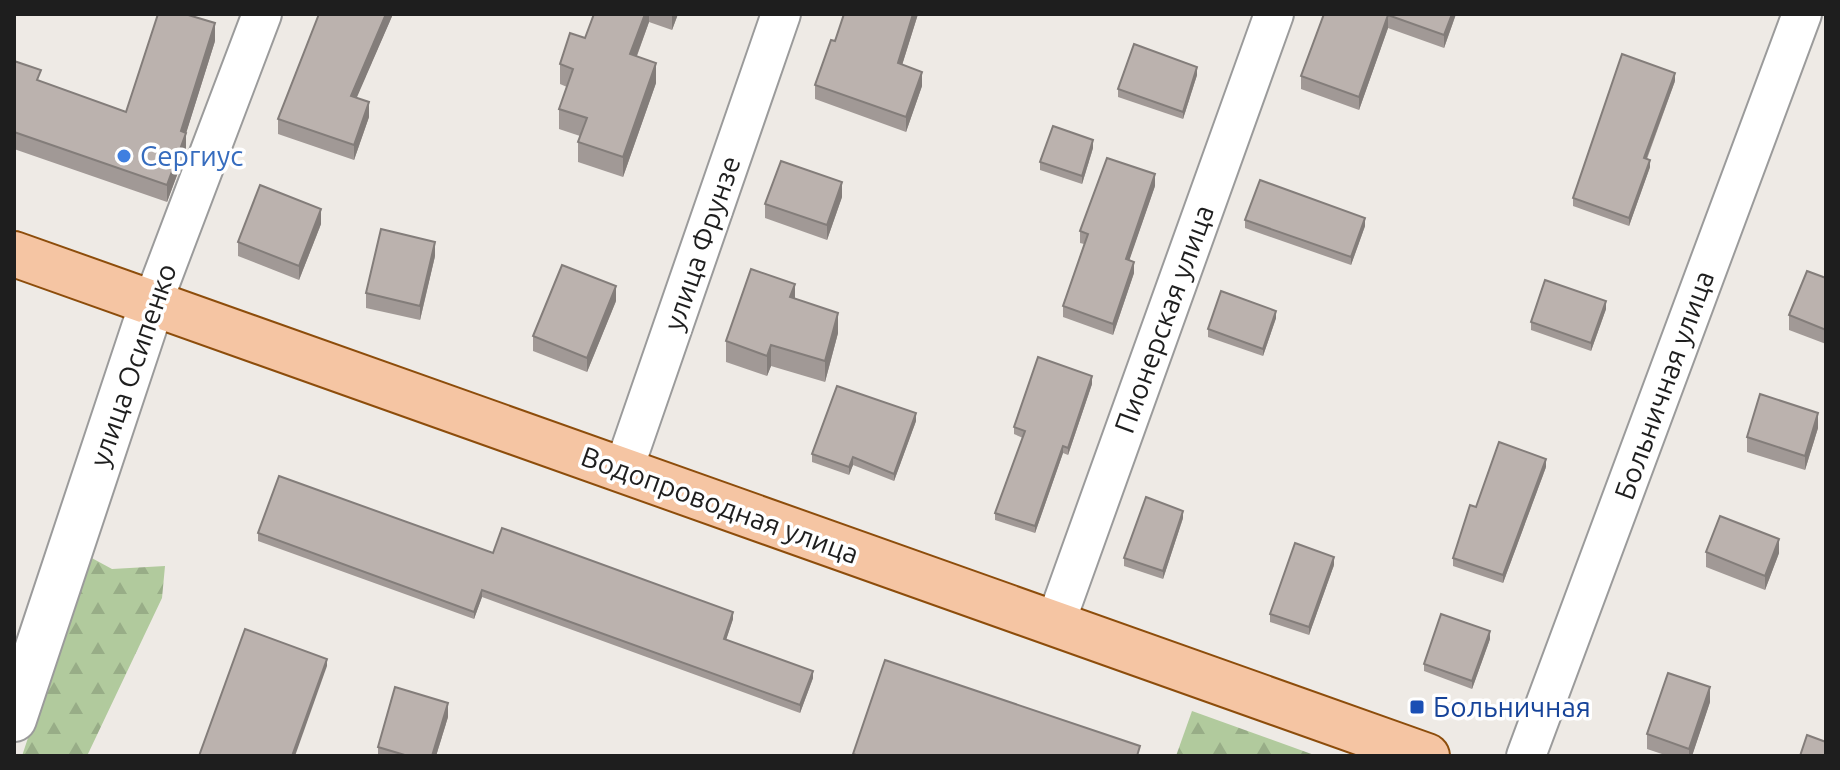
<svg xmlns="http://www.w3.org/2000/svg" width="1840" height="770" viewBox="0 0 1840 770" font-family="Ubuntu,sans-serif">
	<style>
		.forest { fill: url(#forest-firs) }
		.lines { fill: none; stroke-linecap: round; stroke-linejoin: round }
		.minor-casing { stroke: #9b9b9b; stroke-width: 42 }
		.tertiary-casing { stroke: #9b9b9b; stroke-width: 48 }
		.primary-casing { stroke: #8d4d0b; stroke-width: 48 }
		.minor { stroke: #fff; stroke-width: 38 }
		.tertiary { stroke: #fff; stroke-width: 44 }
		.primary { stroke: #f5c5a3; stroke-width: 44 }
		.wall { fill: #a19996 }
		.shaded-wall { fill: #837d7a }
		.building { fill: #bbb2ae; stroke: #837d7a; stroke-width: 2 }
		.shop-dot { fill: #3f7fe0; stroke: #fff; stroke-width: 3 }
		.transit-dot { fill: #1a4fb4; stroke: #fff; stroke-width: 3 }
		.labels { text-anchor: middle; stroke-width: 7; stroke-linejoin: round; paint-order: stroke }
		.shop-label { font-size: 28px; fill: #366cbe; stroke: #fff; text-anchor: start }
		.street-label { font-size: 28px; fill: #1e1e1e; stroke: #fff }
		.transit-label { font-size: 28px; fill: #164399; stroke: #fff; text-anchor: start }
	</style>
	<defs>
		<pattern id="forest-firs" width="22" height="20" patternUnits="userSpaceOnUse" patternTransform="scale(2)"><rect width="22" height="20" fill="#b1ca9d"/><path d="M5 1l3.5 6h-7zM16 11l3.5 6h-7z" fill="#98ad87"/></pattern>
	</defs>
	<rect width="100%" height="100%" fill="#eeeae5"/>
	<!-- forest -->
	<g class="forest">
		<polygon points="88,556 112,569 165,566 162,598 87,756 22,756"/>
		<polygon points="1192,711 1317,756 1176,756"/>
	</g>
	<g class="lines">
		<!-- minor casing -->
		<g class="minor-casing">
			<g id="minor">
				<polyline points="152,304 262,14"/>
				<polyline points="623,471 781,14"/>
				<polyline points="1055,624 1274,14"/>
				<polyline points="1526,756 1802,14"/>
			</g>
		</g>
		<!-- tertiary casing -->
		<g class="tertiary-casing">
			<polyline id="tertiary" points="14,719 152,304"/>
		</g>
		<!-- primary casing -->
		<g class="primary-casing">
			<polyline id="primary" points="14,254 1427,756"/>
		</g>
		<!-- minor -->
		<use href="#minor" class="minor"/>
		<!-- tertiary -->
		<use href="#tertiary" class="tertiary"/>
		<!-- primary -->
		<use href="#primary" class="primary"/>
	</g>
	<!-- wall -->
	<g class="wall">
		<polygon points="319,14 393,14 356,98 369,117 354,160 278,134 278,119"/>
		<polygon points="594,14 678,14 672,30 649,22 637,56 656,83 623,177 578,162 578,142 580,136 559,129 559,109 567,87 560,84 560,64 585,38"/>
		<polygon points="918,14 902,65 922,86 906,132 815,99 815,85 835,41"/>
		<polygon points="1324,14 1456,14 1444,48 1388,28 1359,110 1301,89 1301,76"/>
		<polygon points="215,41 186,133 186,151 167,202 14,149 14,61 41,82 126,112"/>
		<polygon points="1197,75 1183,119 1118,97 1118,89"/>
		<polygon points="1675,81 1647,159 1650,167 1629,226 1573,206 1573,198"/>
		<polygon points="1093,148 1082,184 1040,170 1040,162"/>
		<polygon points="1155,186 1129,260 1134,273 1113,335 1063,317 1063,306 1084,244 1080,243 1080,231"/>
		<polygon points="842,197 827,240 765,218 765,204"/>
		<polygon points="1245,220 1365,226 1351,265 1245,228"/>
		<polygon points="321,224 299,280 238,256 238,242"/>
		<polygon points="435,256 420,320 366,308 366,293"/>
		<polygon points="1826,278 1826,344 1789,330 1789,315"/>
		<polygon points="795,299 838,333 825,382 771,366 767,376 726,362 726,341"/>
		<polygon points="616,301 587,372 533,351 533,336"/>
		<polygon points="1606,309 1591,351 1531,330 1531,322"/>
		<polygon points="1276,318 1263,356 1208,337 1208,329"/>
		<polygon points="1092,384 1068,455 1063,453 1035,533 995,520 995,513 1023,438 1014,434 1014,427"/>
		<polygon points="916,421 894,481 853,465 849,475 812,462 812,454"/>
		<polygon points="1818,428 1805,470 1747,452 1747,437"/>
		<polygon points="1546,467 1503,583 1453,566 1453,558"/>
		<polygon points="1183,518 1163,579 1124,566 1124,558"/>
		<polygon points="258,533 493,553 733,619 726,640 813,678 800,713 482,597 474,619 258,541"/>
		<polygon points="1706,552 1779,553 1765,590 1706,567"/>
		<polygon points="1334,565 1309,635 1270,622 1270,614"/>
		<polygon points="1490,639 1472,689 1424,671 1424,664"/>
		<polygon points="1710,702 1692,756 1668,756 1647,749 1647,734"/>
		<polygon points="448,717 436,756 378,756 378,747"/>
	</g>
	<!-- shaded-wall -->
	<g class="shaded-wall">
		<polygon points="386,14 393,14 351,111 351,96"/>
		<polygon points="645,14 649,14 649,22 630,74 630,54"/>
		<polygon points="672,14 678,14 672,30"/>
		<polygon points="913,14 918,14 898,78 898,63"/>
		<polygon points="1452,14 1456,14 1444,48 1444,35"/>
		<polygon points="1388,15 1388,28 1359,110 1359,97"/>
		<polygon points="215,23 215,41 184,140 186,133 186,151 167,202 167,185 181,131"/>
		<polygon points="656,63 656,83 623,177 623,157"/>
		<polygon points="1197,67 1197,75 1183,119 1183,112"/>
		<polygon points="922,72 922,86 906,132 906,117"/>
		<polygon points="1675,73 1675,81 1644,165 1644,158"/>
		<polygon points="369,102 369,117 354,160 354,145"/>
		<polygon points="1093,140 1093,148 1082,184 1082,176"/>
		<polygon points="1650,160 1650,167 1629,226 1629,218"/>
		<polygon points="1155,174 1155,186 1126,270 1126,259"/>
		<polygon points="842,182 842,197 827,240 827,225"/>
		<polygon points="321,209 321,224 299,280 299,266"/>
		<polygon points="1365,218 1365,226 1351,265 1351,257"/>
		<polygon points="435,242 435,256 420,320 420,306"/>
		<polygon points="1134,262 1134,273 1113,335 1113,324"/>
		<polygon points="795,284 795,304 790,297"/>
		<polygon points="616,286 616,301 587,372 587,358"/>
		<polygon points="1606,301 1606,309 1591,351 1591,343"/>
		<polygon points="1276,311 1276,318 1263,356 1263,349"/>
		<polygon points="838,313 838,333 825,382 825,361"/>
		<polygon points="771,345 771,366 767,376 767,356"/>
		<polygon points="1092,376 1092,384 1068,455 1068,448"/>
		<polygon points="916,413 916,421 894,481 894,474"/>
		<polygon points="1818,413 1818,428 1805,470 1805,456"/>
		<polygon points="1063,446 1063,453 1035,533 1035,526"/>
		<polygon points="853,457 853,465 849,475 849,467"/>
		<polygon points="1546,459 1546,467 1503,583 1503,575"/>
		<polygon points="1183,511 1183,518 1163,579 1163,571"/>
		<polygon points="1779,539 1779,553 1765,590 1765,576"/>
		<polygon points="1334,557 1334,565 1309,635 1309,627"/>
		<polygon points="482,590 482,597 474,619 474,612"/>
		<polygon points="733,612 733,619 724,646 724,639"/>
		<polygon points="1490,631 1490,639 1472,689 1472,681"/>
		<polygon points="327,659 327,666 295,756 292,756"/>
		<polygon points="813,671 813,678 800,713 800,705"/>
		<polygon points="1710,687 1710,702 1692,756 1689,756 1689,749"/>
		<polygon points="448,703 448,717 436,756 432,756"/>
	</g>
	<!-- building -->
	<g class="building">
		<polygon points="158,14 185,14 215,23 181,131 186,133 167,185 14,132 14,61 41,70 37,80 126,112"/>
		<polygon points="319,14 386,14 351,96 369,102 354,145 278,119"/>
		<polygon points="594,14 645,14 630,54 656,63 623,157 578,142 587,118 559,109 573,69 560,64 570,33 585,38"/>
		<polygon points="844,14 913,14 898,63 922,72 906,117 815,85 831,40 835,41"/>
		<polygon points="1324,14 1452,14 1444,35 1388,15 1359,97 1301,76"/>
		<polygon points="1134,44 1197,67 1183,112 1118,89"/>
		<polygon points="1622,54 1675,73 1644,158 1650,160 1629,218 1573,198"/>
		<polygon points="1053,126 1093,140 1082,176 1040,162"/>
		<polygon points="1107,158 1155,174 1126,259 1134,262 1113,324 1063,306 1088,234 1080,231"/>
		<polygon points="781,161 842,182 827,225 765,204"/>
		<polygon points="1260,180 1365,218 1351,257 1245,220"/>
		<polygon points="260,185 321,209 299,266 238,242"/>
		<polygon points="381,229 435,242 420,306 366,293"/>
		<polygon points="562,265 616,286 587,358 533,336"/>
		<polygon points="751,269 795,284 790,297 838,313 825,361 771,345 767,356 726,341"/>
		<polygon points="1807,271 1826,278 1826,330 1789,315"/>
		<polygon points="1545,280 1606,301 1591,343 1531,322"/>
		<polygon points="1221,291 1276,311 1263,349 1208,329"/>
		<polygon points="1038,357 1092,376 1068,448 1063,446 1035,526 995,513 1025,431 1014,427"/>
		<polygon points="837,386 916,413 894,474 853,457 849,467 812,454"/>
		<polygon points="1760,394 1818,413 1805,456 1747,437"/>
		<polygon points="1499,442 1546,459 1503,575 1453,558 1470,505 1476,507"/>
		<polygon points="279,476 493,553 502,528 733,612 724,639 813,671 800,705 482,590 474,612 258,533"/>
		<polygon points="1146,497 1183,511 1163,571 1124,558"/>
		<polygon points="1720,516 1779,539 1765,576 1706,552"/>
		<polygon points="1295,543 1334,557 1309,627 1270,614"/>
		<polygon points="1441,614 1490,631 1472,681 1424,664"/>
		<polygon points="245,629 327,659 292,756 199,756"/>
		<polygon points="885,660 1140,746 1137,756 859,756 853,754"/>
		<polygon points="1668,673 1710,687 1689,749 1647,734"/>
		<polygon points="395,687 448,703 432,756 408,756 378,747"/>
		<polygon points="1807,735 1826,742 1826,756 1800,756"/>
	</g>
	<!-- markers -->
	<circle class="shop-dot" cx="124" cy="156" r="8"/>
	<rect class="transit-dot" x="1409" y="699" width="16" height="16" rx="4"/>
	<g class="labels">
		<!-- shop labels -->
		<g class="shop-label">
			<text x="140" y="166">Сергиус</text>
		</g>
		<!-- street labels -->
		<g class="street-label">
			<text transform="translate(702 243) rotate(-71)" y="10">улица Фрунзе</text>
			<text transform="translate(1164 319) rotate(-70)" y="10">Пионерская улица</text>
			<text transform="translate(133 365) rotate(-71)" y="10">улица Осипенко</text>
			<text transform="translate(1664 385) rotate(-70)" y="10">Больничная улица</text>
			<text transform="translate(720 505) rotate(20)" y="10">Водопроводная улица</text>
		</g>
		<!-- transit labels -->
		<g class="transit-label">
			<text x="1433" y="717">Больничная</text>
		</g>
	</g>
	<!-- border -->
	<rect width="1840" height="770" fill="none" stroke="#1e1e1e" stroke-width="32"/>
</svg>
